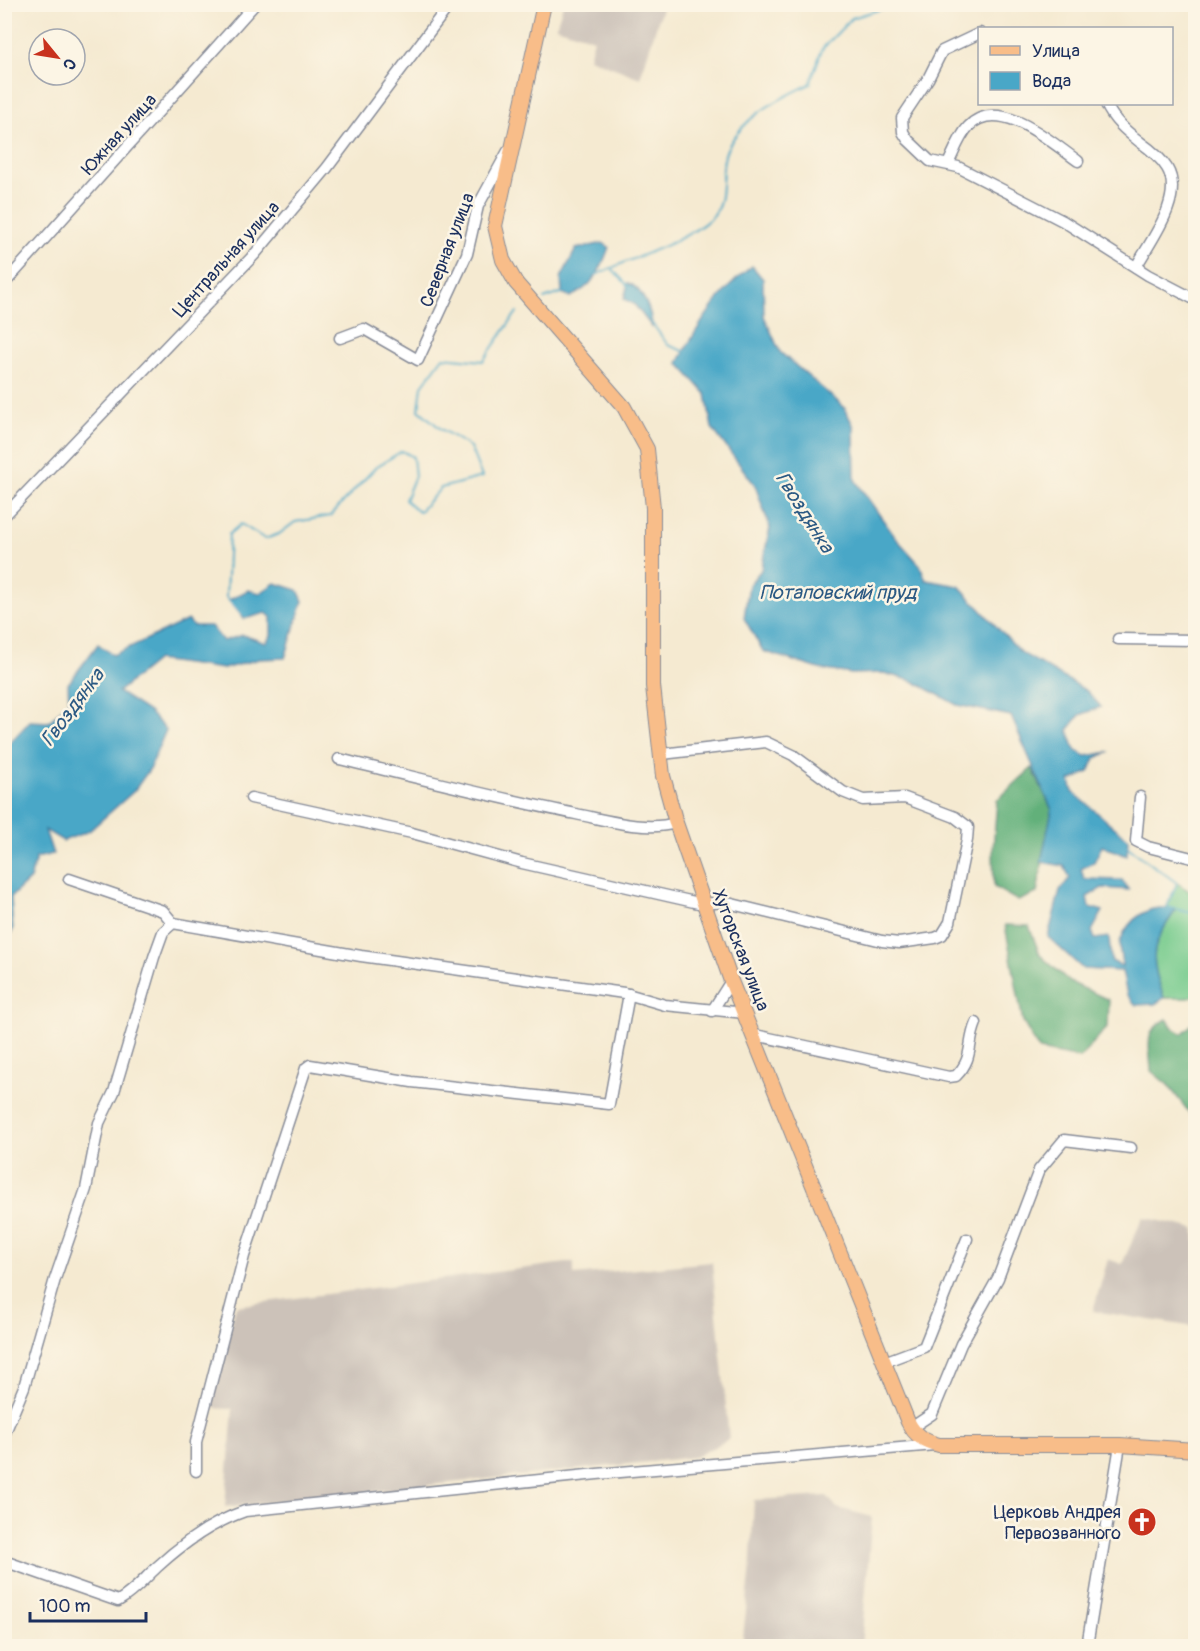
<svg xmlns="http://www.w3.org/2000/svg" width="1200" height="1651" viewBox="0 0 1200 1651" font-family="Pangolin,sans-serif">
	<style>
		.industrial { fill: #ccc2b9 }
		.green { fill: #79cc8f; stroke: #4a7e76; stroke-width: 1.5 }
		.forest { fill: #62b07a; stroke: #3e706c; stroke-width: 1.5 }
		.water { fill: #49a7c7; stroke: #326b92; stroke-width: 1.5 }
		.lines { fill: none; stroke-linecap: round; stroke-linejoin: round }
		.stream { stroke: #49a7c7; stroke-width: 2 }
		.minor-casing { stroke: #888c98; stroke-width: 13 }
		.major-casing { stroke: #888c98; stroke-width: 16 }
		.minor { stroke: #fff; stroke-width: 10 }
		.major { stroke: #f8bd89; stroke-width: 14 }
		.labels { text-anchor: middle; stroke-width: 5; stroke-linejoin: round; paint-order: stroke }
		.street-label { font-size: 18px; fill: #1b2f5e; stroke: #fcf5e5 }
		.poi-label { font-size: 18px; fill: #1b2f5e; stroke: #fcf5e5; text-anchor: end }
		.water-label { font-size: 20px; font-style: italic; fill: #2b5983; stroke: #fcf5e5 }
	</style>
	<rect width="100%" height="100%" fill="#fcf5e5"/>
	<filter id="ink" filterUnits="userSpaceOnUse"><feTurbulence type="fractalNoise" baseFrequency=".0167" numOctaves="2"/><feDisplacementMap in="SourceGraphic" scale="12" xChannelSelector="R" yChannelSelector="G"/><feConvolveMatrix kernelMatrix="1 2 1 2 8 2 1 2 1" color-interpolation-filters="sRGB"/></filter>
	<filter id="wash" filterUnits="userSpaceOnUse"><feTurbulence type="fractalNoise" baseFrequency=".008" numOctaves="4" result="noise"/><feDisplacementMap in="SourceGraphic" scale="24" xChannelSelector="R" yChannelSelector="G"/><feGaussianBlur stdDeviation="1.35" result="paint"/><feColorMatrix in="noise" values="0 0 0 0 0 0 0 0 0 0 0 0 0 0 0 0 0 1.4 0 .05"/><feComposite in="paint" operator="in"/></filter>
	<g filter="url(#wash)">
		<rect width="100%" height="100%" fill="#f5ead1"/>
		<!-- industrial -->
		<g class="industrial">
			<polygon points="598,4 663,5 640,78 589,58 594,39 556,27 563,5"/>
			<polygon points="1143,1217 1195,1229 1195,1327 1093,1311 1108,1259 1122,1264"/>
			<polygon points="574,1262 574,1275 712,1262 729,1439 695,1457 225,1507 233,1409 209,1408 236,1306"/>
			<polygon points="827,1496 837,1508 872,1517 861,1646 742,1646 750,1575 754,1500"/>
		</g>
		<!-- green -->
		<path class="green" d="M1177 883 1195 895V995L1188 998H1164C1149 955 1150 947 1176 910L1167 907Z"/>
		<!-- forest -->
		<g class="forest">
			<polygon points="1032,768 1052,810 1037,893 1018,901 994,887 993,850 997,800"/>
			<polygon points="1005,925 1029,926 1040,955 1070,982 1109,1000 1108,1026 1080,1058 1039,1050 1023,1022"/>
			<path d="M1167 1019 1174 1029 1182 1034 1195 1021V1120L1168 1085 1151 1071C1150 1046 1142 1032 1167 1019Z"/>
		</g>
		<!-- water -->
		<g class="water">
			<path d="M603 243 609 247C601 270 593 287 570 297L562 293 561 278 576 249Z"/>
			<path d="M752 266 763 279 764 316 780 352 844 407 854 427 855 480 895 537 920 565 926 580 959 586 1020 652 1087 691 1101 707 1080 715 1068 730 1075 750 1086 756 1110 752 1095 758 1089 772 1070 781 1073 792 1128 839 1127 856 1102 846 1094 862 1081 869 1084 879 1122 880 1129 890 1102 888 1087 897 1089 907 1103 911 1092 931 1095 939 1109 937 1111 961 1122 966C1122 959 1118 949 1120 942 1128 918 1151 902 1176 910 1150 947 1149 955 1164 998L1155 1004 1136 1005 1127 995 1122 971 1083 969 1048 937 1060 890 1070 878 1064 866 1041 862 1052 810 1011 716 957 705 913 681 884 673 852 674 819 669 763 651 744 618 749 585 761 570 770 528 755 485 712 428 706 394 678 363C697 327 719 291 752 266Z"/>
			<path d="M628 283C643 288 652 313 652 327L634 304 624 299Z"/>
			<polygon points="275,583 298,590 303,601 285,658 259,659 223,669 157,660 118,692 149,712 166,730 149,770 134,791 89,831 63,841 45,830 53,854 36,858 30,879 11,897 13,930 5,941 5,748 30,721 49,722 69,701 68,684 98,644 113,655 188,620 193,626 211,626 223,641 243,635 266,643 271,636 271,617 266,613 244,619 229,600 248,590 260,593"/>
		</g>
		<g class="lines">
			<!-- stream -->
			<g class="stream">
				<polyline points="611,268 629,287"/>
				<path d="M596 275C632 257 681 245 711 218 729 200 717 168 728 147 746 114 778 100 810 84L822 49 852 18 897 4"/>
				<polyline points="544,299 564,292"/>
				<polyline points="651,322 668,345 686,352"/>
				<polyline points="243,615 226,597 229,534 241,524 265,539 279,534 295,522 330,516 376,467 402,451 413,457 415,476 405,500 419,512 441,488 482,477 470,447 441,429 419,410 422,386 443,357 483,361 517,312"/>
				<polyline points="1125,845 1177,883 1167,907 1196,914"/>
			</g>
		</g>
	</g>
	<g filter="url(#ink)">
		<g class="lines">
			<!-- minor casing -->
			<g class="minor-casing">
				<g id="minor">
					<polyline points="980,33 942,51 928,79 902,118 903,132 908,140 930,161 958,167 1063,221 1148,275 1196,300"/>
					<path d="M1106 104C1113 120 1126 131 1140 142 1150 149 1160 157 1167 168 1185 198 1150 241 1136 267"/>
					<path d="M948 164C954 152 959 137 968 127 999 94 1052 143 1078 161"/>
					<polyline points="4,284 255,4"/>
					<polyline points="340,338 364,329 418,360 467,254 478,206 508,151"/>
					<polyline points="4,516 255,254 327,168 450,4"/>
					<polyline points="1118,639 1196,640"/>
					<path d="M339 759C418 778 496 798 576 814 607 820 645 832 676 823"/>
					<polyline points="1140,797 1136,841 1148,847 1196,859"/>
					<polyline points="251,798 412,833 522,863 703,904 724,902 882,941 899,943 935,938 942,935 950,922 967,840 968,827 955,817 905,798 863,800 843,792 793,755 766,742 662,754"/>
					<polyline points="69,879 163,911 173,923"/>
					<polyline points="712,1011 731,981"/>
					<path d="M755 1035 949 1077 956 1076C974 1058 967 1044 976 1023"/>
					<polyline points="884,1362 924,1347 967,1239"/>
					<polyline points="911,1428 932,1414 961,1344 998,1278 1039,1170 1064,1140 1131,1148"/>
					<polyline points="4,1435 24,1387 55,1279 86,1189 99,1123 114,1092 154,957 163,932 173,923 361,956 624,993 665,1005 745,1013"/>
					<polyline points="196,1471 196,1442 244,1256 306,1068 310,1065 412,1082 609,1104 629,994"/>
					<path d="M4 1561 118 1601C134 1592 144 1579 157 1567 182 1544 213 1522 245 1511L597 1474 935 1445"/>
					<polyline points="1087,1646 1120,1445"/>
				</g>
			</g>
			<!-- major casing -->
			<g class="major-casing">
				<path id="major" d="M544 4 495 226 503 260 516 283 624 407 647 449 653 508V686L663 776 676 823 731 981 908 1422C915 1436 924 1441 939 1445H1120L1196 1450"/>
			</g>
			<!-- minor -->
			<use href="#minor" class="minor"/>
			<!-- major -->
			<use href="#major" class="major"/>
		</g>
	</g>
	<!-- icons -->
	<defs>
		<g id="church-disc" transform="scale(1.5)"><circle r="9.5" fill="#c8321e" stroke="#fcf5e5"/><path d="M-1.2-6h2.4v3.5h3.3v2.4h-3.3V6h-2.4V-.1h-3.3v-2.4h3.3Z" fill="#fff"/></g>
	</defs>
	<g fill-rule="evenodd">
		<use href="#church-disc" x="1142" y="1522"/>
	</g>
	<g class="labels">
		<!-- street labels -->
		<g class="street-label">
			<text transform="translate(119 134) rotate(-48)" y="6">Южная улица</text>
			<text transform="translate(447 250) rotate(-69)" y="6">Северная улица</text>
			<text transform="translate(226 259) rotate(-48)" y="6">Центральная улица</text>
			<text transform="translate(741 950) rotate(69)" y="6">Хуторская улица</text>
		</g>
		<!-- poi labels -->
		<g class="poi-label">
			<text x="1121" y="1518">Церковь Андрея<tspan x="1121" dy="21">Первозванного</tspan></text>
		</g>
		<!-- water labels -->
		<g class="water-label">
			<text transform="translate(805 512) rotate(58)" y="7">Гвоздянка</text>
			<text x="838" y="599">Потаповский пруд</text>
			<text transform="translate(72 707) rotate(-53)" y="7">Гвоздянка</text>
		</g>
	</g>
	<!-- margin -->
	<rect width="1200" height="1651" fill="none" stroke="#fcf5e5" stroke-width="24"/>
	<!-- legend -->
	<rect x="978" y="27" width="195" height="78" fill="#fcf5e5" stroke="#a2a6af" stroke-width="1.5"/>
	<rect x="990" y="46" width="30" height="9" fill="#f8bd89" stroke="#a2a6af" stroke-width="1.5"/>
	<text x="1032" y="57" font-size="18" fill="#1b2f5e">Улица</text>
	<rect x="990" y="72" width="30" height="18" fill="#49a7c7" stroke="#a2a6af" stroke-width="1.5"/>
	<text x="1032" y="87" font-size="18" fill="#1b2f5e">Вода</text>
	<!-- north arrow -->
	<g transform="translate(57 57) rotate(120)"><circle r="28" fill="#fcf5e5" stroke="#a2a6af" stroke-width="1.5"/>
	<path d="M0-4.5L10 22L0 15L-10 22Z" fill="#c8321e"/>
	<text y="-9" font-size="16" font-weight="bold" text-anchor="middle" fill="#1b2f5e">С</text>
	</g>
	<!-- scale -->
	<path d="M30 1612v9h116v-9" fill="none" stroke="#1b2f5e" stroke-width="3"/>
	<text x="39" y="1612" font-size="18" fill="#1b2f5e" stroke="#fcf5e5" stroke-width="4.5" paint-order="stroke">100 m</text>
</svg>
